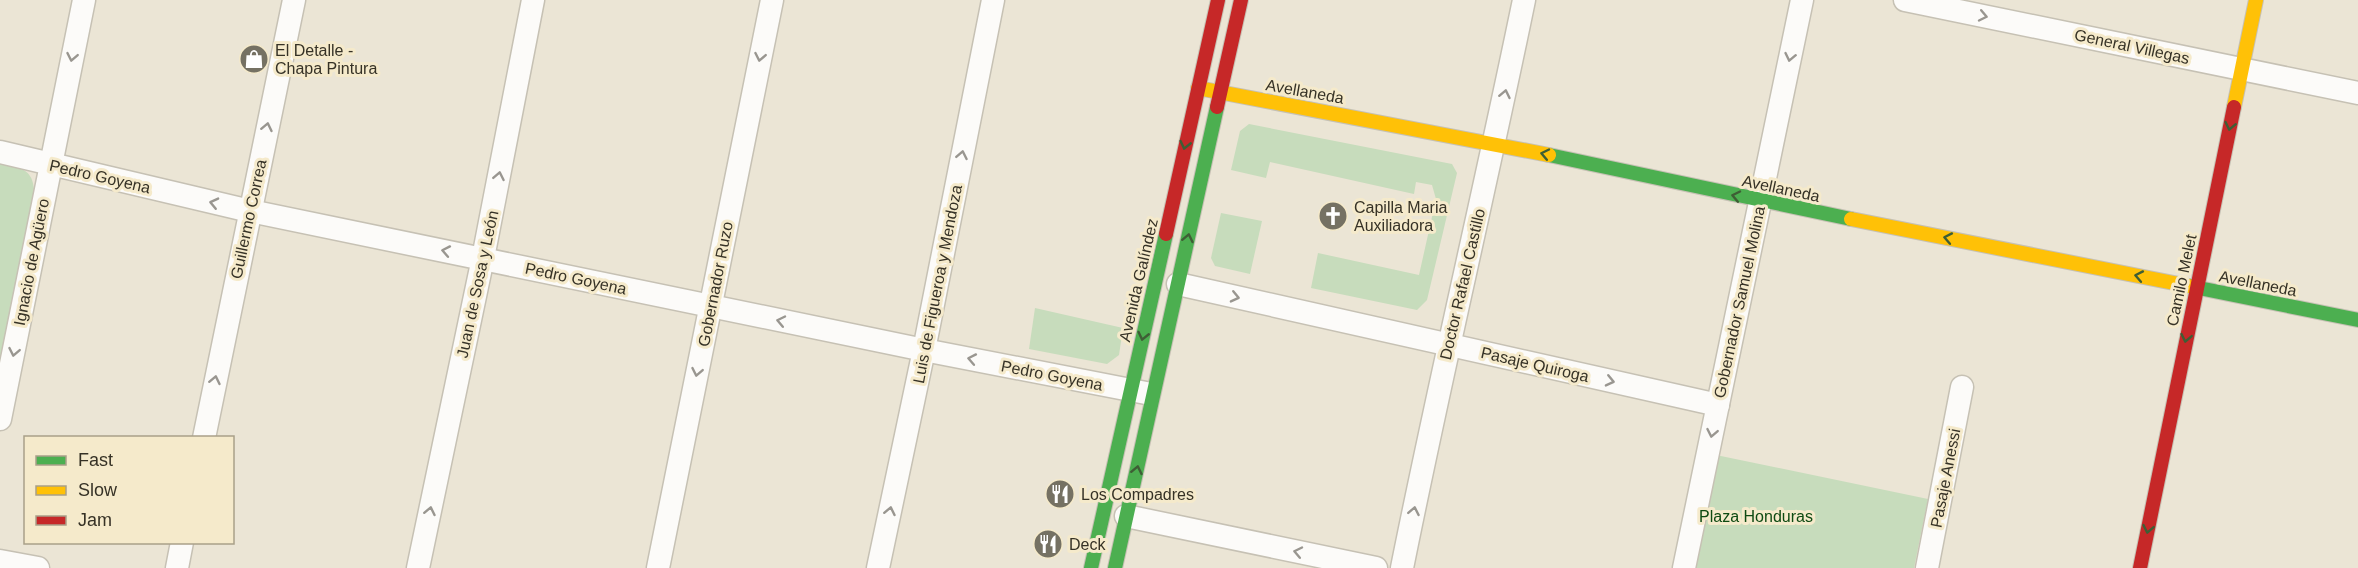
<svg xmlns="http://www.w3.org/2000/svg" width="2358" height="568" viewBox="0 0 2358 568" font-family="Arial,sans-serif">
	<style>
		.green { fill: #c7dcbc }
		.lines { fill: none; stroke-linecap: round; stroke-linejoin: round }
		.street-casing { stroke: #c6c1b4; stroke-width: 25 }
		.fast-casing { stroke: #c6c1b4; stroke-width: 16 }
		.slow-casing { stroke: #c6c1b4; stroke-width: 16 }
		.jam-casing { stroke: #c6c1b4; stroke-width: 16 }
		.street { stroke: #fcfbf9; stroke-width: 22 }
		.fast { stroke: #4caf50; stroke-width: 14 }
		.slow { stroke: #ffc107; stroke-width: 14 }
		.jam { stroke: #c62828; stroke-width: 14 }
		.oneway { stroke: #999690 }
		.oneway2 { stroke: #3e5e35 }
		.labels { text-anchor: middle; stroke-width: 6; stroke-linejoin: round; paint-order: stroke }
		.street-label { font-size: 16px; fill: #363226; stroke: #f5eacb }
		.poi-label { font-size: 16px; fill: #363226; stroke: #f5eacb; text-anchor: start }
		.park-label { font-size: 16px; fill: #0e4a12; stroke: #f5eacb }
	</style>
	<rect width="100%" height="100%" fill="#ebe5d5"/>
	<!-- green -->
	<g class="green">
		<polygon points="1249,124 1452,164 1457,173 1427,300 1417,310 1311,288 1318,253 1419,275 1436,199 1432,185 1416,182 1414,194 1270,162 1266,178 1231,170 1240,131"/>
		<path d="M0 164C18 168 32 167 34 189L0 367Z"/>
		<polygon points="1221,213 1262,221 1250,274 1215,266 1211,258"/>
		<polygon points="1035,308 1123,328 1119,355 1107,364 1029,349"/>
		<polygon points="1716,455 1928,499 1914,568 1693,568"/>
	</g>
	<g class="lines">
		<!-- street casing -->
		<g class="street-casing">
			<g id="street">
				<polyline points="1905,0 2358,93"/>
				<polyline points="0,152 250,211 924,350 1146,393"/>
				<polyline points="1178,284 1718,405"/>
				<polyline points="0,419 84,0"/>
				<polyline points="204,438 294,0"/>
				<polyline points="1126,516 1376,568"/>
				<polyline points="0,561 38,568"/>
				<polyline points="177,568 182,542"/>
				<polyline points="418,568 483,258 533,0"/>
				<polyline points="658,568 772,0"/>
				<polyline points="878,568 924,350 993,0"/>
				<path d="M1402 568C1440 378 1485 190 1524 0"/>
				<polyline points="1684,568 1802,0"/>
				<polyline points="1927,568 1962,387"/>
			</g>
		</g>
		<!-- fast casing -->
		<g class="fast-casing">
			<g id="fast">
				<polyline points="1549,155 1851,219"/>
				<polyline points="2189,286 2358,320"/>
				<polyline points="1091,568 1166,234"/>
				<polyline points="1115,568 1217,107"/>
			</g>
		</g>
		<!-- slow casing -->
		<g class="slow-casing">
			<g id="slow">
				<polyline points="1198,88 1549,155"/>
				<polyline points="2234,107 2256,0"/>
				<polyline points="1851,219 2189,286"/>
			</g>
		</g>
		<!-- jam casing -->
		<g class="jam-casing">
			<g id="jam">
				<polyline points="1217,107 1241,0"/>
				<polyline points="1166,234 1218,0"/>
				<polyline points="2140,568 2234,107"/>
			</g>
		</g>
		<!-- street -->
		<use href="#street" class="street"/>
		<!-- fast -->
		<use href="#fast" class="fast"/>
		<!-- slow -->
		<use href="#slow" class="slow"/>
		<!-- jam -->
		<use href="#jam" class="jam"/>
	</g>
	<!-- one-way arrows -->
	<defs><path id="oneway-chevron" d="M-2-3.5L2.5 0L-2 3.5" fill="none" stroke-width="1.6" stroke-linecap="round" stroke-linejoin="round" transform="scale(1.5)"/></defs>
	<g class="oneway">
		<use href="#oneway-chevron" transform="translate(1983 16) rotate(12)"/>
		<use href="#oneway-chevron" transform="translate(72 57) rotate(101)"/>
		<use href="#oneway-chevron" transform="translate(760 57) rotate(101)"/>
		<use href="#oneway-chevron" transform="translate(1790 57) rotate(102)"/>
		<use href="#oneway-chevron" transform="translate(1505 94) rotate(-78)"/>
		<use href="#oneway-chevron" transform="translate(267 127) rotate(-78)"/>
		<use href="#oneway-chevron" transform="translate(962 155) rotate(-79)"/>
		<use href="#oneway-chevron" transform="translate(499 176) rotate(-79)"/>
		<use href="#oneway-chevron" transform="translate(214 203) rotate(-167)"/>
		<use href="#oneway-chevron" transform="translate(446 251) rotate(-169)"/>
		<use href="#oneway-chevron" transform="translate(1235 297) rotate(13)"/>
		<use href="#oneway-chevron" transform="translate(781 321) rotate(-168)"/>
		<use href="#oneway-chevron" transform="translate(14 352) rotate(101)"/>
		<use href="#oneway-chevron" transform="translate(972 359) rotate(-169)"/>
		<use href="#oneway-chevron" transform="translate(697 372) rotate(101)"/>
		<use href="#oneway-chevron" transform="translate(215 380) rotate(-78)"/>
		<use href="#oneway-chevron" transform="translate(1610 381) rotate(13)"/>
		<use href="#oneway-chevron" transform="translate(1712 433) rotate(101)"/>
		<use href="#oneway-chevron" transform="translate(430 511) rotate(-78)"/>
		<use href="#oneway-chevron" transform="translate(890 511) rotate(-78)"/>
		<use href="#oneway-chevron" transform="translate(1414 511) rotate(-79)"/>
		<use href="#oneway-chevron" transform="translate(1298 552) rotate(-168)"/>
	</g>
	<g class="oneway2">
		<use href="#oneway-chevron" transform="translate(2230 126) rotate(102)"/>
		<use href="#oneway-chevron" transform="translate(1185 145) rotate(103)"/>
		<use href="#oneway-chevron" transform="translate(1545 154) rotate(-168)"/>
		<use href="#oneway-chevron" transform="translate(1736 196) rotate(-168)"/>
		<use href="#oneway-chevron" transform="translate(1188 238) rotate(-78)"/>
		<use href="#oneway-chevron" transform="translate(1948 238) rotate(-169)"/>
		<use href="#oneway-chevron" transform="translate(2139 276) rotate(-169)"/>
		<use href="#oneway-chevron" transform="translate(1143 336) rotate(103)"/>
		<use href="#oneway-chevron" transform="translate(2186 338) rotate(101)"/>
		<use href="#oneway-chevron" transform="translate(1137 470) rotate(-78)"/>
		<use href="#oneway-chevron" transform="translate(2148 529) rotate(101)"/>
	</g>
	<!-- icons -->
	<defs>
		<g id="shop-disc" transform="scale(1.5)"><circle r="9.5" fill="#757163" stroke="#f5eacb"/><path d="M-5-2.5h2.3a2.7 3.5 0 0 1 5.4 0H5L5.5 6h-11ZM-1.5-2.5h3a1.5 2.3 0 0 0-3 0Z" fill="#fff"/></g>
		<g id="church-disc" transform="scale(1.5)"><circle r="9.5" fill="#757163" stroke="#f5eacb"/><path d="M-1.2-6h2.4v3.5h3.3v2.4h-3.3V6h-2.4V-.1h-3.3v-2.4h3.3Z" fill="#fff"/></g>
		<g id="restaurant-disc" transform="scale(1.5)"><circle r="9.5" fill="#757163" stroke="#f5eacb"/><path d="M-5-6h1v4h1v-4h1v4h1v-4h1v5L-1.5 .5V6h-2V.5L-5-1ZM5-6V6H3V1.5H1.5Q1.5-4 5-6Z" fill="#fff"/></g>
	</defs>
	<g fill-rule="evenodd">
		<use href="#shop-disc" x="254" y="59"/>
		<use href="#church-disc" x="1333" y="216"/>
		<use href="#restaurant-disc" x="1060" y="494"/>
		<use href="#restaurant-disc" x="1048" y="544"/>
	</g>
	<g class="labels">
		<!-- street labels -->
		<g class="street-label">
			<text transform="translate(2132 46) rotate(12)" y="6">General Villegas</text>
			<text transform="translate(1305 91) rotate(10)" y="6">Avellaneda</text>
			<text transform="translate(100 176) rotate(13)" y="6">Pedro Goyena</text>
			<text transform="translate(1781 188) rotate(12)" y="6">Avellaneda</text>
			<text transform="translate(248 219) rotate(-78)" y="6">Guillermo Correa</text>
			<text transform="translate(31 262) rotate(-79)" y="6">Ignacio de Agüero</text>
			<text transform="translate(576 278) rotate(12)" y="6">Pedro Goyena</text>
			<text transform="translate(1138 280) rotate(-77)" y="6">Avenida Galíndez</text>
			<text transform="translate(2181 280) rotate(-78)" y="6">Camilo Melet</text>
			<text transform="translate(2258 283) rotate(11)" y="6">Avellaneda</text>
			<text transform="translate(477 284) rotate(-78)" y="6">Juan de Sosa y León</text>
			<text transform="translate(715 284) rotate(-79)" y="6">Gobernador Ruzo</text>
			<text transform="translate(937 284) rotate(-79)" y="6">Luis de Figueroa y Mendoza</text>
			<text transform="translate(1462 284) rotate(-77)" y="6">Doctor Rafael Castillo</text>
			<text transform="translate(1739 302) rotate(-78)" y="6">Gobernador Samuel Molina</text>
			<text transform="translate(1535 364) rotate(13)" y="6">Pasaje Quiroga</text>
			<text transform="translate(1052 375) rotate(11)" y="6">Pedro Goyena</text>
			<text transform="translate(1945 478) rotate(-79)" y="6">Pasaje Anessi</text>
		</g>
		<!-- poi labels -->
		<g class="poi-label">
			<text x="275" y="56">El Detalle -<tspan x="275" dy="18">Chapa Pintura</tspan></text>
			<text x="1354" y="213">Capilla Maria<tspan x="1354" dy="18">Auxiliadora</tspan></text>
			<text x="1081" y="500">Los Compadres</text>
			<text x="1069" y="550">Deck</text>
		</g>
		<!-- park labels -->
		<g class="park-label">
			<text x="1756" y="522">Plaza Honduras</text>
		</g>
	</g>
	<!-- legend -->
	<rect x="24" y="436" width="210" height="108" fill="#f5eacb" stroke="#a9a089" stroke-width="1.5"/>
	<rect x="36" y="456" width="30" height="9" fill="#4caf50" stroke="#a9a089" stroke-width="1.5"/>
	<text x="78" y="466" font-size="18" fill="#363226">Fast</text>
	<rect x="36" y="486" width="30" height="9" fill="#ffc107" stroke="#a9a089" stroke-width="1.5"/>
	<text x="78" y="496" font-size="18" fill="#363226">Slow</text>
	<rect x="36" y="516" width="30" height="9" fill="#c62828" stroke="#a9a089" stroke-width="1.5"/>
	<text x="78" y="526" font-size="18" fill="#363226">Jam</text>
</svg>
